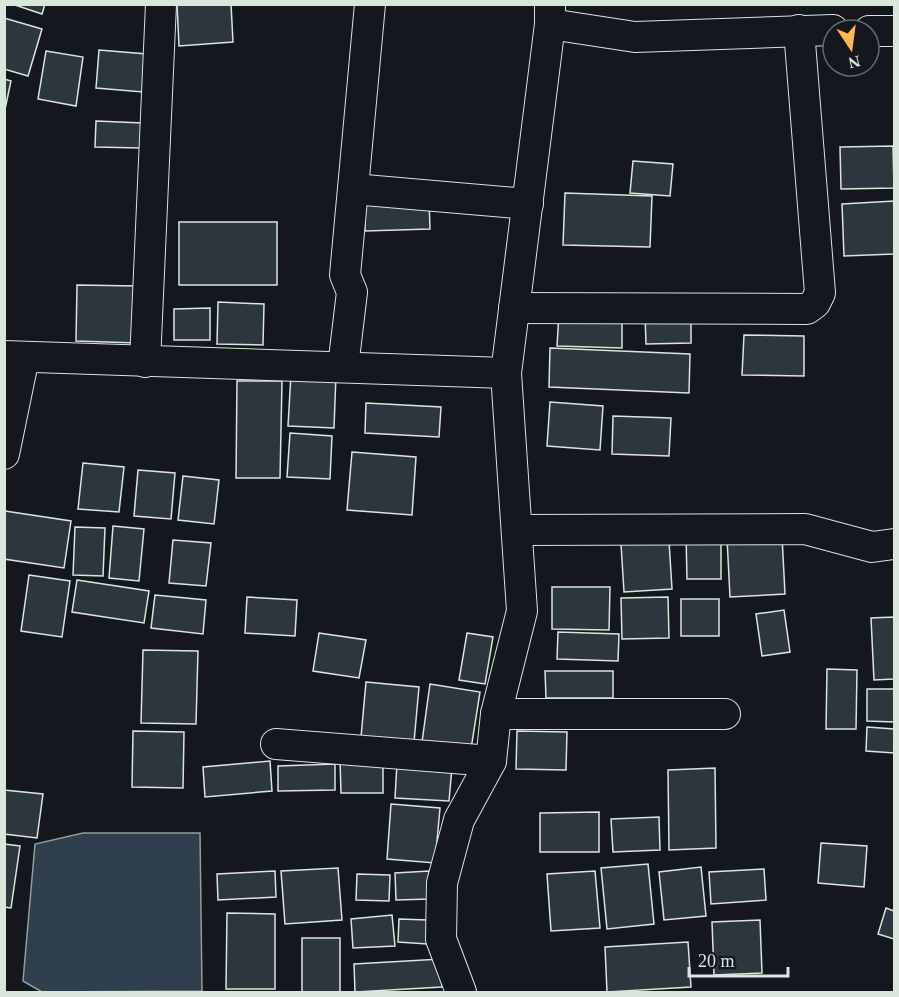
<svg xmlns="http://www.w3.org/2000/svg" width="899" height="997" viewBox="0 0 899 997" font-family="Georgia,serif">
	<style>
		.water { fill: #2f3f4d; stroke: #939e99; stroke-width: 1.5 }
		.building { fill: #2c363c; stroke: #d8e6dc; stroke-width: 1.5 }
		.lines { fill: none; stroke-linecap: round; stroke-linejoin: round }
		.minor-casing { stroke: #d8e6dc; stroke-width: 32 }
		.minor { stroke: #14181c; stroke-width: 30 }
	</style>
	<rect width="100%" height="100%" fill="#14181c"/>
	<!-- water -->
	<polygon class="water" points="83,833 200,833 202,991 42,992 23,981 35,844"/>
	<!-- building -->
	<g class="building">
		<polygon points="12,4 45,4 42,14"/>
		<polygon points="177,4 231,4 233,42 179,46"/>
		<polygon points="4,18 42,29 28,76 4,69"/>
		<polygon points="99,50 147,54 143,92 96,88"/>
		<polygon points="46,51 83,57 76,106 38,99"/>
		<polygon points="4,79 11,81 4,114"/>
		<polygon points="96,121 143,123 142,148 95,147"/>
		<polygon points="893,146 894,188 841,189 840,147"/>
		<polygon points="633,161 673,164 670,196 630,193"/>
		<polygon points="565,193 652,196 650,247 563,245"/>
		<polygon points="429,198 430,229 365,231 364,200"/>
		<polygon points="894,201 894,254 844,256 842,204"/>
		<rect x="179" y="222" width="98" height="63"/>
		<polygon points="77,285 138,286 137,343 76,341"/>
		<polygon points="218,302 264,304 263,345 217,344"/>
		<polygon points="210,308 210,340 174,340 174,309"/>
		<polygon points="559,313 622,313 622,348 557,346"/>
		<polygon points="691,313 691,343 646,344 645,314"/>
		<polygon points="744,335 804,336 804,376 742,375"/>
		<polygon points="550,348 690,354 689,393 549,387"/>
		<polygon points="291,374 336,375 334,428 288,426"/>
		<polygon points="237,381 282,381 280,478 236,478"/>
		<polygon points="550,402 603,406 600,450 547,446"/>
		<polygon points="366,403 441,407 439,437 365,433"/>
		<polygon points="613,416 671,418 669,456 612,454"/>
		<polygon points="290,433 332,436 330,479 287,477"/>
		<polygon points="352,452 416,457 412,515 347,510"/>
		<polygon points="83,463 124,467 119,512 78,509"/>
		<polygon points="138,470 175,473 171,519 134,516"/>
		<polygon points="183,476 219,480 214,524 178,520"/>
		<polygon points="5,511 71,521 64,568 4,559"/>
		<polygon points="113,526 144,529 139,581 109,578"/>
		<polygon points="75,527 105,528 103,576 73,575"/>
		<polygon points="686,534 721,534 721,579 687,579"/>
		<polygon points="782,536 785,594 730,597 727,538"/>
		<polygon points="173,540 211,543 206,586 169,583"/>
		<polygon points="669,541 672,589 624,592 621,544"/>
		<polygon points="29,575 70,581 62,637 21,631"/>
		<polygon points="77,580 149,591 144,623 72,612"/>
		<polygon points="552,587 610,587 609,630 552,629"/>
		<polygon points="155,595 206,600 203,634 151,628"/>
		<polygon points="247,597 297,600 295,636 245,633"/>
		<polygon points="668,597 669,638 622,639 621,598"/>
		<rect x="681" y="599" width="38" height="37"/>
		<polygon points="784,610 790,652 762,656 756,614"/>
		<polygon points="894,617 894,679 874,680 871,618"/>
		<polygon points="558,632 619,634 618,661 557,659"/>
		<polygon points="319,633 366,640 359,678 313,671"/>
		<polygon points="467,633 493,637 485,684 459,680"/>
		<polygon points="143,650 198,651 196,724 141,723"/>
		<polygon points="827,669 857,670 856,729 826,729"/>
		<polygon points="545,671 613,671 613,698 546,698"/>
		<polygon points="366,682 419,687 414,742 361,737"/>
		<polygon points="430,684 480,692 471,749 422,742"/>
		<polygon points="867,689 894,689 894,722 867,721"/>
		<polygon points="867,727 894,729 894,753 866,751"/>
		<polygon points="133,731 184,732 183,788 132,787"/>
		<polygon points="517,731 567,732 566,770 516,769"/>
		<polygon points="340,760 383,761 383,793 341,793"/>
		<polygon points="270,761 272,791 205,797 203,767"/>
		<polygon points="397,763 452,767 449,801 395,798"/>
		<polygon points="335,764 335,790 278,791 278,766"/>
		<polygon points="715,768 716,848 669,850 668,770"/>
		<polygon points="4,790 43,794 37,838 4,834"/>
		<polygon points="391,804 440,808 435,863 387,859"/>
		<polygon points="599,812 599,852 540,852 540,813"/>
		<polygon points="659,817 660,850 613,852 611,819"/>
		<polygon points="821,843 867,846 864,887 818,883"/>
		<polygon points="4,844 20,846 11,908 4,907"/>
		<polygon points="648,864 654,924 607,929 601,868"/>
		<polygon points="701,867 706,916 664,920 659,872"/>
		<polygon points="338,868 342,920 285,924 281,871"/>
		<polygon points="764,869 766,900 711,904 709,872"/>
		<polygon points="275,871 276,897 218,900 217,874"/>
		<polygon points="429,871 430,899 396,900 395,873"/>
		<polygon points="595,871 600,928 551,931 547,874"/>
		<polygon points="357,874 390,875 389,901 356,900"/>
		<polygon points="886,908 894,911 894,939 878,934"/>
		<polygon points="227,913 275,914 275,989 226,989"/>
		<polygon points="392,915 395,946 353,948 351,919"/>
		<polygon points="399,919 428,920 427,944 398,942"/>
		<polygon points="760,920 762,973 714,975 712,922"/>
		<rect x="302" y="938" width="38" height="54"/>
		<polygon points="688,942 691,987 607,992 605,947"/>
		<polygon points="441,959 442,987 355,992 354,964"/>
	</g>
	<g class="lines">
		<!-- minor casing -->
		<g class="minor-casing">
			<g id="minor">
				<polyline points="550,24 635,37 833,30"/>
				<polyline points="869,31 894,31"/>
				<polyline points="353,189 528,204"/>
				<polyline points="514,308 807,309 815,303 820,293 799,30"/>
				<polyline points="4,356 506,373"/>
				<polyline points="145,362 161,4"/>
				<polyline points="343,367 352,292 345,275 370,4"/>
				<polyline points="4,454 24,357"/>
				<polyline points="517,530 805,529 872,547 894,544"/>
				<polyline points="496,714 725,714"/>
				<polyline points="276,744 491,761"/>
				<polyline points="461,992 441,939 442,883 459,820 491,761 496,714 522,611 506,373 550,24 550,4"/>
			</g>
		</g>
		<!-- minor -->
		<use href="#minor" class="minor"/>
	</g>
	<!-- border -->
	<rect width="899" height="997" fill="none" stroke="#d8e6dc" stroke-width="12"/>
	<!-- north arrow -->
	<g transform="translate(851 48) rotate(167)"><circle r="28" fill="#14181c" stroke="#626a69" stroke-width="1.5"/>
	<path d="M0-4.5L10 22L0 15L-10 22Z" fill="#ffb74d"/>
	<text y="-9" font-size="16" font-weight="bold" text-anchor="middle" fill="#d8e6dc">N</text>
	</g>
	<!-- scale -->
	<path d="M689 967v9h99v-9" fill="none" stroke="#d8e6dc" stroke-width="3"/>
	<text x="698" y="967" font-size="18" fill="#d8e6dc" stroke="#14181c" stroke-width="4.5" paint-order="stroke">20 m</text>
</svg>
